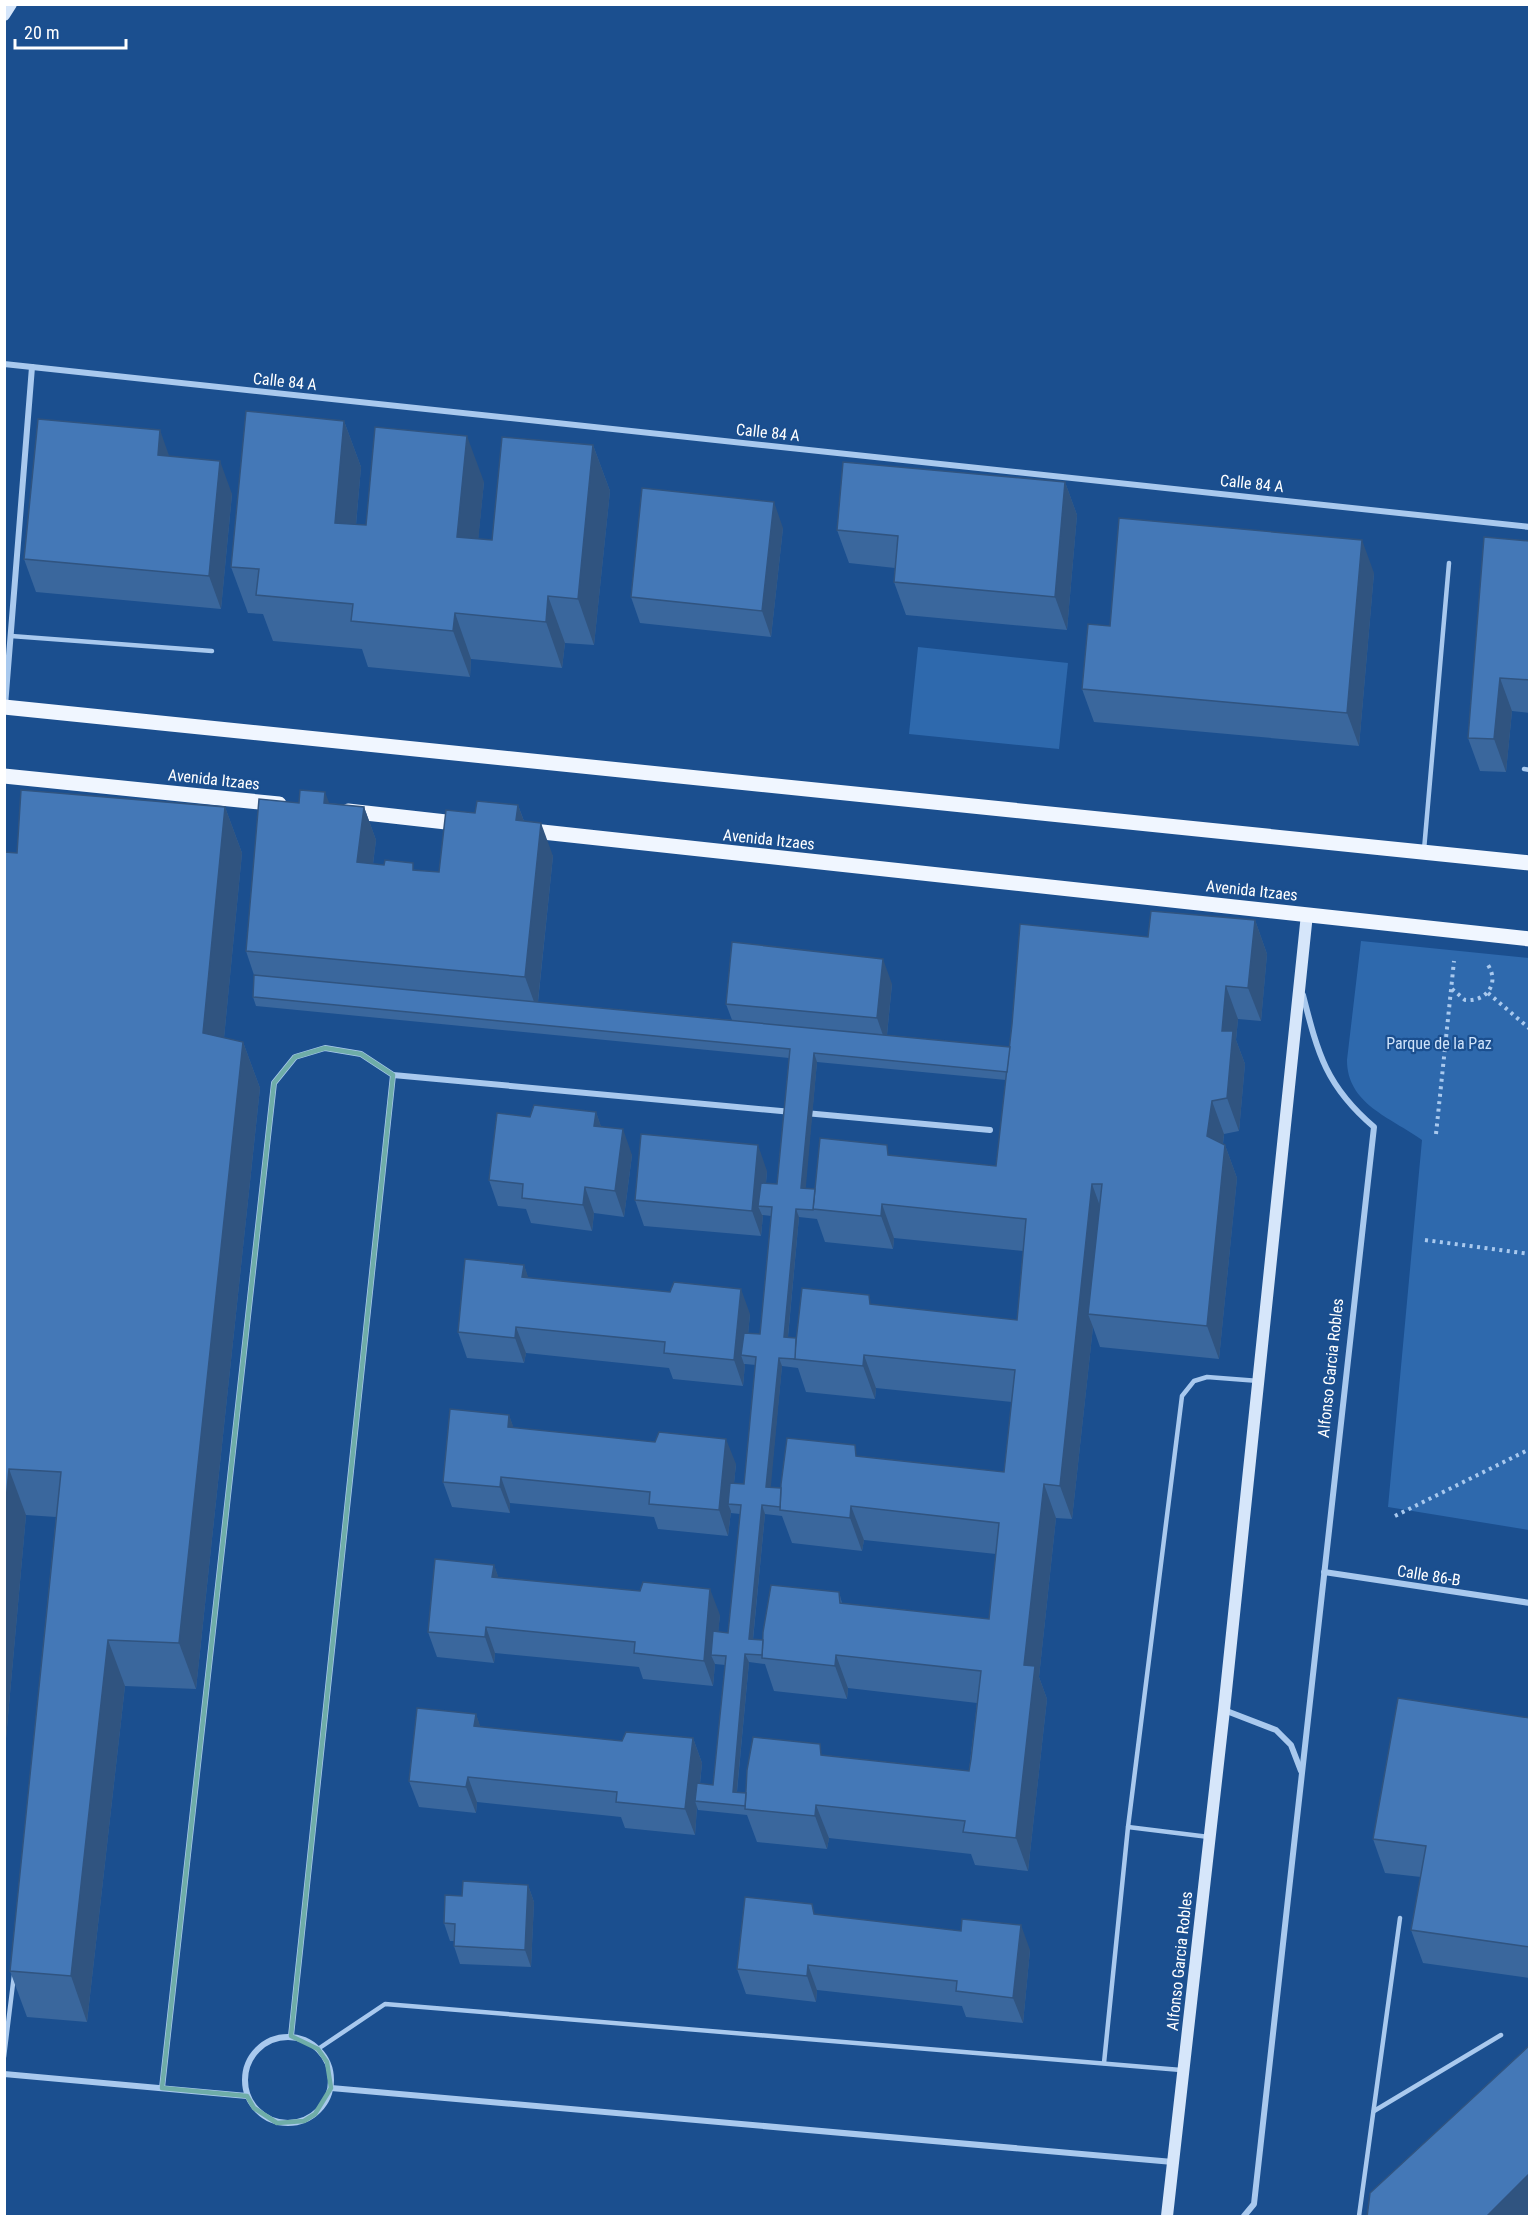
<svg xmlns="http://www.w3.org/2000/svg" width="1534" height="2221" viewBox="0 0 1534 2221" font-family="'Roboto Condensed',sans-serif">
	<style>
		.green { fill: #2e69ad }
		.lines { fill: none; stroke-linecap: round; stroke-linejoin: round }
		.path { stroke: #a9c9ee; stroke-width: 4; stroke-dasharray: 3 4.5; stroke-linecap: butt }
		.lane { stroke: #a9c9ee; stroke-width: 4.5 }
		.street { stroke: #a9c9ee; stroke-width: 6 }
		.secondary { stroke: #d6e6fa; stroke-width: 12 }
		.primary { stroke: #f0f6ff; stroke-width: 15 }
		.wall { fill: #3a679d; fill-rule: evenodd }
		.shaded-wall { fill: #305480 }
		.building { fill: #4478b7; stroke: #305480; stroke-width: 1.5 }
		.marked { fill: none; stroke: #6fada8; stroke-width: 4.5; stroke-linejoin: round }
		.labels { text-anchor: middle; stroke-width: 4.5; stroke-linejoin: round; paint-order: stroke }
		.street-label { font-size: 16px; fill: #fff; stroke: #1b4f8f }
		.park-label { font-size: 16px; fill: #cfe3fa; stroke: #1b4f8f }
	</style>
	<rect width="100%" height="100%" fill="#1b4f8f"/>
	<!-- green -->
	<g class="green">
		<polygon points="918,647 1068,663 1059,749 909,734"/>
		<path d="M1361 941 1529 958V1530L1388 1507 1422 1140C1390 1117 1347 1104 1347 1060Z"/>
	</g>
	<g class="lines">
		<!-- path -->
		<g class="path">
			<path d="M1452 989 1465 1000C1486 1002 1500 984 1488 965"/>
			<polyline points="1488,993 1530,1029"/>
			<polyline points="1436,1134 1454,961"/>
			<polyline points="1425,1240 1530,1254"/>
			<polyline points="1395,1516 1530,1449"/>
		</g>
		<!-- lane -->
		<g class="lane">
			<polyline points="11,636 212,651"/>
			<polyline points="1524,769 1530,770"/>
			<polyline points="1424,850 1449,563"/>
			<polyline points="1128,1827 1209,1837"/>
			<polyline points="318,2049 385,2004 1181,2070"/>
			<polyline points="4,2057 14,1975"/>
			<polyline points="1104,2063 1128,1827 1182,1396 1194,1381 1207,1377 1259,1381"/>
			<polyline points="1374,2111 1501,2035"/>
			<polyline points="1359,2216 1400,1918"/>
		</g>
		<!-- street -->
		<g class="street">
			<polyline points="4,364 1530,527"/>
			<polyline points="5,706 32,367"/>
			<polyline points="805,1113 990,1130"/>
			<polyline points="1324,1572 1530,1603"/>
			<polyline points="1224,1710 1276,1730 1291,1745 1301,1771"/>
			<polyline points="291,2036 393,1075"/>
			<circle cx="288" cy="2080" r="43"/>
			<polyline points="4,2074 247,2096"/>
			<polyline points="162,2088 274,1083 295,1057 325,1048 361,1054 393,1075 792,1112"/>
			<polyline points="331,2088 1173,2162"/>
			<path d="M1244 2216 1254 2204 1374 1127C1326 1086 1318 1054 1303 995"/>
		</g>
		<!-- secondary -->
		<g class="secondary">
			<polyline points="4,15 11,4"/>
			<polyline points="1167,2216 1224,1710 1307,914"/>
		</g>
		<!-- primary -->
		<g class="primary">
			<polyline points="4,707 1530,863"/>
			<polyline points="4,776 279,804"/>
			<polyline points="348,811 464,824"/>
			<polyline points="524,830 1530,939"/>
		</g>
	</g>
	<!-- wall -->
	<g class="wall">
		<polygon points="344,421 361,467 356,525 366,525 484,482 478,539 492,540 593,445 610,491 594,645 565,643 562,668 471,659 470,677 368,667 362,649 273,641 263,614 248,613 231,567"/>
		<polygon points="169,456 232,494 221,609 36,592 24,559"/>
		<polygon points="1065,482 1077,515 1067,630 906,615 894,582 895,568 849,563 837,530"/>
		<polygon points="783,528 771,637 640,623 631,597"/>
		<polygon points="1530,541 1530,713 1512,711 1506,772 1480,771 1468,738"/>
		<polygon points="1374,573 1359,746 1094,722 1082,689 1110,626"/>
		<path d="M299 803H329L364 807 376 840 373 864 416 870 439 872 475 813 518 805 524 821 553 856 538 1002 732 1020 726 1004 892 984 887 1035 1010 1047 1148 937 1255 920 1267 954 1261 1021 1238 1019 1236 1040 1245 1064 1239 1131 1224 1134 1223 1144 1225 1145 1237 1178 1219 1359 1100 1347 1093 1327 1072 1519 1056 1518 1039 1677 1047 1699 1028 1871 975 1865 971 1854 829 1838 827 1849 757 1842 747 1815 698 1810 697 1807 695 1835 625 1828 621 1817 477 1802 476 1813 419 1807 409 1781 476 1714 480 1727 622 1741 693 1738 702 1763 700 1784 713 1785 725 1665 715 1664 713 1686 643 1679 639 1667 495 1653 494 1663 437 1657 428 1632 494 1565 498 1577 720 1615 718 1632 728 1633 740 1514 731 1513V1511L728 1536 658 1529 654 1517 510 1503V1513L452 1507 443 1482 509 1415 513 1427 736 1464 734 1483 744 1484 756 1365 745 1364 743 1386 673 1379 669 1368 526 1353 524 1363 467 1358 458 1332 524 1265 528 1278 750 1314 748 1334H760L771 1216 763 1215 761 1236 644 1226 635 1200 767 1171 766 1183 777 1184 789 1058 256 1006 253 997 254 975 246 951ZM817 1062 1006 1080 996 1166 891 1156 815 1189 805 1188ZM799 1217 817 1219 825 1242 893 1249 894 1238 1023 1251 1017 1320 872 1305 796 1338 788 1337ZM782 1366 798 1368 806 1392 875 1399 876 1388 1012 1402 1004 1472 858 1456 781 1488 770 1487ZM765 1514 782 1516 792 1543 862 1551 864 1540 996 1554 989 1619 842 1603 839 1592 763 1640H753ZM749 1662 765 1664 774 1691 847 1699 848 1688 977 1703 969 1771 824 1755 746 1793 737 1792Z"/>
		<polygon points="225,807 242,853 224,1038 243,1042 260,1088 196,1689 125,1686 87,2022 27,2017 10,1971 56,1517 26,1515 4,1761 17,853"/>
		<polygon points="596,1112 601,1127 632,1155 624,1217 594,1213 592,1231 531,1223 526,1209 498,1206 489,1180 530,1117"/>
		<polygon points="1530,1718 1530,1978 1423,1963 1411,1930 1421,1877 1385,1873 1373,1839"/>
		<polygon points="528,1885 534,1902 531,1967 460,1964 454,1946 454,1941 450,1941 444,1923 462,1896"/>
		<polygon points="816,1915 1030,1950 1023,2023 966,2017 962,2006 817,1990 816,2002 746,1994 737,1969"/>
	</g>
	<!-- shaded-wall -->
	<g class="shaded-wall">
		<polygon points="344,421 361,467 352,569 335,523"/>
		<polygon points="160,430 172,464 158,455"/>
		<polygon points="467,436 484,482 474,583 457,537"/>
		<polygon points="593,445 610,491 594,645 578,599"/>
		<polygon points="220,461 232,494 221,609 209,576"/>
		<polygon points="1065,482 1077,515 1067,630 1055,597"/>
		<polygon points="774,502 783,528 771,637 762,611"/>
		<polygon points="1362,540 1374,573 1359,746 1347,713"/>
		<polygon points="548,596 565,643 562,668 546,622"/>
		<polygon points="455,613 471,659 470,677 453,631"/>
		<polygon points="1500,678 1512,711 1506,772 1494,739"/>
		<polygon points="325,792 338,826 324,803"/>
		<polygon points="518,805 530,838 516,820"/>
		<polygon points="225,807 242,853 220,1079 203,1033"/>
		<polygon points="364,807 376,840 369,895 357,862"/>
		<polygon points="541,823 553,856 537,1010 525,977"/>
		<polygon points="1255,920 1267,954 1261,1021 1248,988"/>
		<polygon points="883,959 892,984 886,1044 877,1018"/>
		<polygon points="1226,986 1238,1019 1236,1040 1245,1064 1239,1131 1227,1098 1222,1031"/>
		<polygon points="243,1042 260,1088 196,1689 179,1643"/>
		<polygon points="814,1053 817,1062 805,1197 801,1188"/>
		<polygon points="1212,1101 1224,1134 1219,1170 1207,1136"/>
		<polygon points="596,1112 605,1138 594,1126"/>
		<polygon points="623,1129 632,1155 624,1217 615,1191"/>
		<polygon points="758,1145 767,1171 764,1206 758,1206 762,1215 763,1215 761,1236 752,1211"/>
		<polygon points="1225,1145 1237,1178 1219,1359 1207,1326"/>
		<polygon points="1092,1184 1104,1217 1088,1314 1093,1327 1072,1519 1060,1486"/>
		<polygon points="585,1187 594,1213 592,1231 583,1205"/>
		<polygon points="882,1204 894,1238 893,1249 881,1216"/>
		<polygon points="796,1209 799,1217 787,1346 784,1337"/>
		<polygon points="524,1265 533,1291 522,1277"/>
		<polygon points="741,1289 750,1314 746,1356 741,1355 744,1364 745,1364 743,1386 734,1360"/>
		<polygon points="516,1327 526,1353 524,1363 515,1338"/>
		<polygon points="864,1355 876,1388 875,1399 863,1366"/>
		<polygon points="779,1358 782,1366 770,1496 766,1487"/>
		<polygon points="509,1415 518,1440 508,1427"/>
		<polygon points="726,1439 736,1464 732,1504 728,1504 731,1511 728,1536 719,1510"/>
		<polygon points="9,1469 26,1515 4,1761 4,1522"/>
		<polygon points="501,1477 510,1503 510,1513 500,1487"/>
		<polygon points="1044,1484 1056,1518 1039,1677 1047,1699 1028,1871 1016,1838 1024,1665"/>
		<polygon points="762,1505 765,1514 752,1648 749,1639"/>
		<polygon points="851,1506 864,1540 862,1551 850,1518"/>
		<polygon points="494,1565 503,1590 492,1577"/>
		<polygon points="710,1589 720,1615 716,1656 711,1655 715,1664 713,1686 704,1661"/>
		<polygon points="486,1627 495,1653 494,1663 485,1637"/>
		<polygon points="108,1640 125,1686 87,2022 71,1976"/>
		<polygon points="745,1654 749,1662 736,1800 733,1792"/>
		<polygon points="836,1655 848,1688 847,1699 835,1666"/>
		<polygon points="476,1714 485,1740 474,1726"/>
		<polygon points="693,1738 702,1763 698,1801 695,1801 697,1807 695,1835 685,1809"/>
		<polygon points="468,1777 477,1802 476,1813 466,1787"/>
		<polygon points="816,1805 829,1838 827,1849 815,1816"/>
		<polygon points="528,1885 534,1902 531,1967 525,1950"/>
		<polygon points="1021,1925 1030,1950 1023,2023 1013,1998"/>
		<polygon points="808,1965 817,1990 816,2002 807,1976"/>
		<polygon points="1530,2173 1530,2217 1486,2217"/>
	</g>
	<!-- building -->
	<g class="building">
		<polygon points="246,411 344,421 335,523 366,525 375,427 467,436 457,537 492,540 502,437 593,445 578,599 548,596 546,622 455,613 453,631 351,621 353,604 256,595 259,569 231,567"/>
		<polygon points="38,419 160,430 158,455 220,461 209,576 24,559"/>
		<polygon points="843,462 1065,482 1055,597 894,582 898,536 837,530"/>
		<polygon points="642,488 774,502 762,611 631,597"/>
		<polygon points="1119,518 1362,540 1347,713 1082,689 1088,624 1110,626"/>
		<polygon points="1484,537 1530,541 1530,680 1500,678 1494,739 1468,738"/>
		<polygon points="21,790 225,807 203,1033 243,1042 179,1643 108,1640 71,1976 10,1971 61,1472 9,1469 4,1522 4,852 17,853"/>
		<polygon points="300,790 325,792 324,803 364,807 357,862 384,865 385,860 413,863 413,870 439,872 446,810 475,813 477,801 518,805 516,820 541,823 525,977 246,951 259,799 299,803"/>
		<polygon points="1151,911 1255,920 1248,988 1226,986 1222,1031 1233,1031 1227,1098 1212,1101 1207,1136 1225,1145 1207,1326 1088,1314 1102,1184 1092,1184 1060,1486 1044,1484 1024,1665 1035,1666 1016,1838 963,1832 965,1821 816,1805 815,1816 745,1809 747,1770 753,1737 820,1744 821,1755 969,1771 971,1759 981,1671 836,1655 835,1666 762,1658 763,1632 771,1585 839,1592 840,1603 989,1619 999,1523 851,1506 850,1518 780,1510 781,1484 787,1438 855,1445 856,1456 1004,1472 1015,1370 864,1355 863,1366 794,1359 802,1288 869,1295 870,1304 1017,1320 1026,1219 882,1204 881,1216 813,1209 820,1138 887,1145 888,1155 996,1166 1012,1024 1020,924 1148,937"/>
		<polygon points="732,942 883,959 877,1018 726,1004"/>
		<polygon points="254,975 1010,1047 1007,1072 814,1053 801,1188 815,1189 813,1209 813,1210 796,1209 784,1337 796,1338 795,1359 779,1358 766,1487 781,1488 780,1507 762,1505 749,1639 763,1640 762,1655 745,1654 733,1792 746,1793 745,1806 695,1801 697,1783 713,1785 726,1656 711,1655 713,1631 728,1633 741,1505 728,1504 730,1483 744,1484 756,1357 741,1355 744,1333 760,1334 772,1207 758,1206 761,1183 777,1184 790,1049 253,997"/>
		<polygon points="534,1105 596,1112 594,1126 623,1129 615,1191 585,1187 583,1205 522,1198 523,1184 489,1180 497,1113 530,1117"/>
		<polygon points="641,1134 758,1145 752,1211 635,1200"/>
		<polygon points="465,1259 524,1265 522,1277 670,1292 674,1282 741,1289 734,1360 664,1353 665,1342 516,1327 515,1338 458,1332"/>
		<polygon points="450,1409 509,1415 508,1427 655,1442 659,1432 726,1439 719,1510 649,1504 650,1492 501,1477 500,1487 443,1482"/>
		<polygon points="435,1559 494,1565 492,1577 640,1591 643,1582 710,1589 704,1661 634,1653 635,1642 486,1627 485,1637 428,1632"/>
		<polygon points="1398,1698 1530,1718 1530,1947 1411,1930 1426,1846 1373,1839"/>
		<polygon points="417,1708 476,1714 474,1726 622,1741 626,1732 693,1738 685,1809 616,1802 617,1792 468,1777 466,1787 409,1781"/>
		<polygon points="463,1881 528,1885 525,1950 454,1946 455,1924 444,1923 445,1895 462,1896"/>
		<polygon points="745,1897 812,1904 814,1914 961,1931 962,1919 1021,1925 1013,1998 956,1991 957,1981 808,1965 807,1976 737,1969"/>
		<polygon points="1530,2045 1530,2173 1486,2217 1367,2217 1370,2193"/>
	</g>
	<!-- marked area -->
	<path class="marked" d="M325 1048 361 1054 393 1075 291 2036 318 2049 327 2062 331 2088 315 2114 304 2121 277 2123 254 2108 247 2096 162 2088 274 1083 295 1057Z"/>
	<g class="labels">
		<!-- street labels -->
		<g class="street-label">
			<text transform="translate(285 381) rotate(6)" y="6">Calle 84 A</text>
			<text transform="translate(768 432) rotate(6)" y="6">Calle 84 A</text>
			<text transform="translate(1252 483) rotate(6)" y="6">Calle 84 A</text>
			<text transform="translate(214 779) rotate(6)" y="6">Avenida Itzaes</text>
			<text transform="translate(769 839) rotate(6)" y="6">Avenida Itzaes</text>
			<text transform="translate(1252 890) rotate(6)" y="6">Avenida Itzaes</text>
			<text transform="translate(1330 1368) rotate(-84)" y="6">Alfonso Garcia Robles</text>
			<text transform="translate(1429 1575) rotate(9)" y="6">Calle 86-B</text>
			<text transform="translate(1179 1961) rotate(-84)" y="6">Alfonso Garcia Robles</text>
		</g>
		<!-- park labels -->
		<g class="park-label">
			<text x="1439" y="1049">Parque de la Paz</text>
		</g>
	</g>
	<!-- border -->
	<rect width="1534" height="2221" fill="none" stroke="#ffffff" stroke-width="12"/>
	<!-- scale -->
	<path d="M15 39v9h111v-9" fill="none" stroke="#ffffff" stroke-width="3"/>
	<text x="24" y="39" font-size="18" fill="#ffffff" stroke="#1b4f8f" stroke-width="4.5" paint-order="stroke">20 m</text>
</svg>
